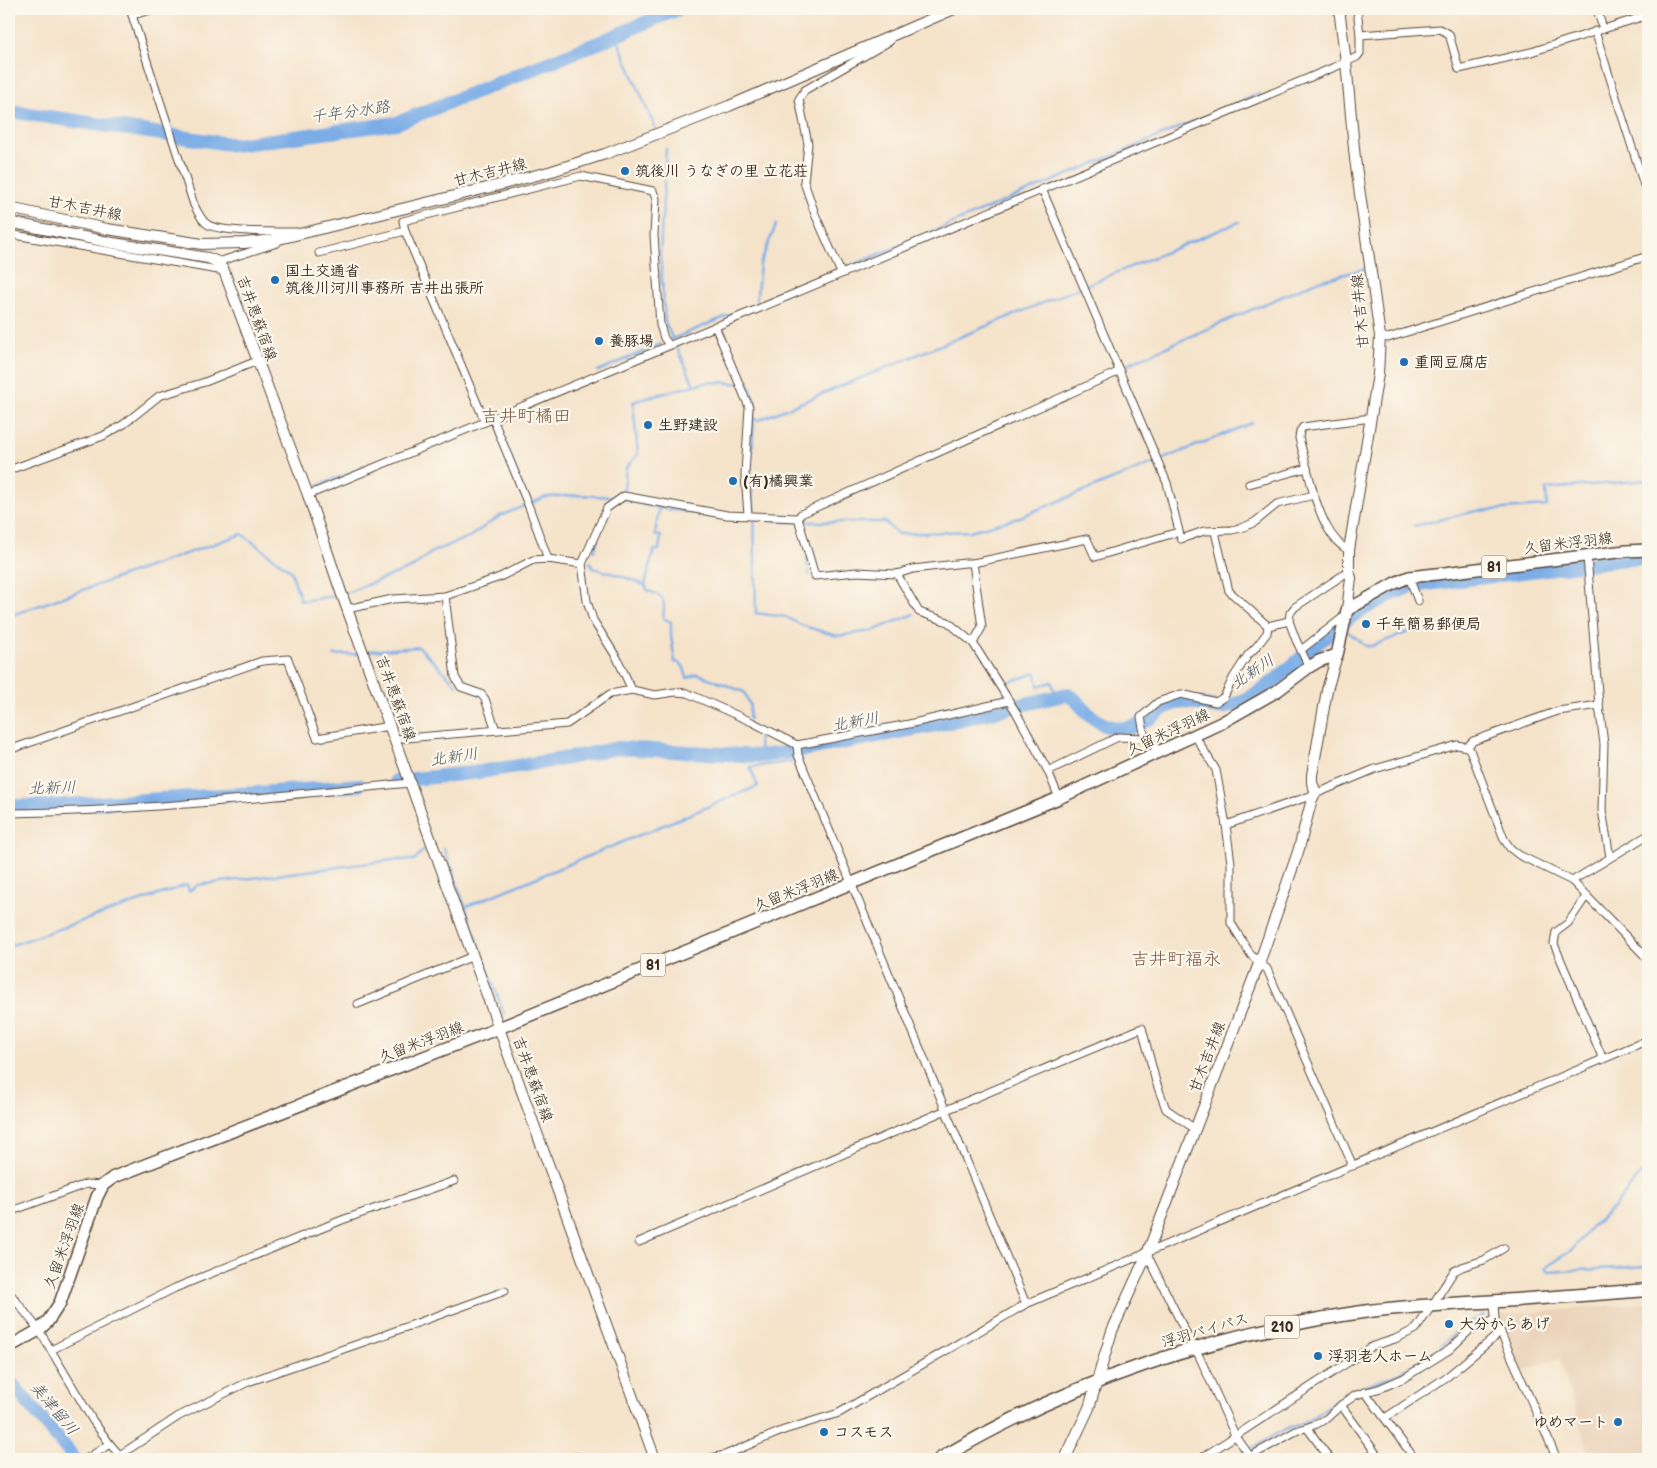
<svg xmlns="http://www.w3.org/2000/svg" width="1657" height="1468" viewBox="0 0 1657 1468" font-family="'Balsamiq Sans','Klee One',sans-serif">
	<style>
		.built { fill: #ebd3b9 }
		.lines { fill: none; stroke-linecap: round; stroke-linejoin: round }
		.stream { stroke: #7cade7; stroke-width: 2.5 }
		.river { stroke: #7cade7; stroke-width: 14 }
		.street-casing { stroke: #574638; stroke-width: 9 }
		.secondary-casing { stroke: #574638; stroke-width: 12 }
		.primary-casing { stroke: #574638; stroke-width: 14 }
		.highway-casing { stroke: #574638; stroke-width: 15 }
		.street { stroke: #fff; stroke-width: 7 }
		.secondary { stroke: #fff; stroke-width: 10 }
		.primary { stroke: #fff; stroke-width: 11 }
		.highway { stroke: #fff; stroke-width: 12 }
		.poi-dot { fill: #1f6fb2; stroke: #fbf7ec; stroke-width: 2 }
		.labels { text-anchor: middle; stroke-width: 4.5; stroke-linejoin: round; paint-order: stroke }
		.shield { fill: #fbf7ec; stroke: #75685c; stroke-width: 1 }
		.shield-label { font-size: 14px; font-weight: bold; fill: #3b2a1e }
		.poi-label { font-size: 15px; font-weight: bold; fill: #3b2a1e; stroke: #fbf7ec; text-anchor: start }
		.street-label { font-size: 15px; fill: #3b2a1e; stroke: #fbf7ec }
		.water-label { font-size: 16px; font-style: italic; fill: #525864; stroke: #fbf7ec }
		.quarter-label { font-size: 18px; fill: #7b5941; stroke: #fbf7ec }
	</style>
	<rect width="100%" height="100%" fill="#fbf7ec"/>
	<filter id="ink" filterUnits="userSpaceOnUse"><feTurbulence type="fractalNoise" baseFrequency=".02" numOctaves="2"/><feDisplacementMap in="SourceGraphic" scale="10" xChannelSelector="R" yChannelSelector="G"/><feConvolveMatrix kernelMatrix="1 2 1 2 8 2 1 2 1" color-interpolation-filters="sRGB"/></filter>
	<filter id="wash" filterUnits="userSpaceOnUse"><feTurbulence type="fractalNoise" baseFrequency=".0096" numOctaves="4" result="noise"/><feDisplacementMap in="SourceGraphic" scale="20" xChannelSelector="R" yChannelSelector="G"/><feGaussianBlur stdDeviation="1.12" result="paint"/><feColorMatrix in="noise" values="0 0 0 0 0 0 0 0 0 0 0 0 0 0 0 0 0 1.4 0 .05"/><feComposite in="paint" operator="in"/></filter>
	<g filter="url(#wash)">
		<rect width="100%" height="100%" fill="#f5e3ca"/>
		<!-- built -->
		<polygon class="built" points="1648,1303 1648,1459 1591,1459 1559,1358 1520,1372 1499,1322 1500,1315"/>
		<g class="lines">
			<!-- stream -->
			<g class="stream">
				<polyline points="616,36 656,130"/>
				<polyline points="666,149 660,254 665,322 672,338"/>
				<polyline points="776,225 760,264 756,305 836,272"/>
				<polyline points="844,269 1259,94"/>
				<polyline points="670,340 749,307"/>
				<polyline points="677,347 694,385"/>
				<polyline points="1123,366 1315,282 1364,269"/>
				<polyline points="598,371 661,344"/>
				<polyline points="755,419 759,420 1239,222"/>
				<polyline points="312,488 393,456"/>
				<polyline points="614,497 624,489 626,468 638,454 633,402 694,385 709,382 749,384 755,402 752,451 749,460 754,510 756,613 786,617 801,625 837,636 872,631 914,614"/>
				<path d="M659 508 655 535 661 536 659 550H654L645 585 648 591C664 595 666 602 663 618L671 622V636L675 662C684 662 685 671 687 678L698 674 744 692 750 705 749 718 750 719"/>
				<polyline points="772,520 790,522 885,522 898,534 970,531 1015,519 1252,423"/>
				<polyline points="1414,526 1476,511 1547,506 1546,489 1648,480"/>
				<polyline points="594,551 598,540"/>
				<polyline points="807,559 808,567"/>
				<polyline points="590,562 593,568 621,576 645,585"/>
				<polyline points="809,572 809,575"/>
				<polyline points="346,593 413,567 432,552 469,537 500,516 546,497 579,495 614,497 659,508 722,517"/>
				<polyline points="9,616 242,534 291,571 301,601 340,595"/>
				<polyline points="1347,631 1366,646 1371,646 1423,627"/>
				<polyline points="976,643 1003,684 1036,673 1038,686 1052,682 1056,697"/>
				<polyline points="368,651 419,647 457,685"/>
				<polyline points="334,655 358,654"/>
				<polyline points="758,728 760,756"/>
				<polyline points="444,848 504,1014"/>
				<polyline points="465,907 758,786 750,767 796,761"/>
				<polyline points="9,946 187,885 189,891 198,885 393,860 414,860 424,850"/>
				<polyline points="1648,1170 1639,1176 1614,1207 1592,1226 1572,1250 1545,1268 1548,1272 1648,1266"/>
				<polyline points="1234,1459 1278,1433 1310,1420 1343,1396 1360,1387 1391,1377 1411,1366 1438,1350 1458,1329 1484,1315"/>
			</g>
			<!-- river -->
			<g class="river">
				<polyline points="9,111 235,145 397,123 598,43 678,9"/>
				<path d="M396 781 480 772 568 758 618 748 760 756 785 753 936 725 1068 694C1077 700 1082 708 1090 715 1107 730 1125 733 1145 721 1157 714 1163 706 1178 703 1196 699 1212 712 1230 706 1270 692 1301 656 1333 630 1356 612 1385 596 1412 586L1626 559H1648"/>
				<polyline points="9,806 52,806 302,790 359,785"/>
				<polyline points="9,1380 75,1459"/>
			</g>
		</g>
	</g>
	<g filter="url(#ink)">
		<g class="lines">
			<!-- street casing -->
			<g class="street-casing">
				<g id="street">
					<path d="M130 9 194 205C197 211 202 221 207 224 219 233 281 232 297 232"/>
					<polyline points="1597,9 1603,29"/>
					<polyline points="133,15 154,9"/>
					<polyline points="1595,31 1644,185 1648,186"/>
					<polyline points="1360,35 1440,29 1449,34 1459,69 1531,52 1648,15"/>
					<path d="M1042 189 1167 483 1181 539 1204 531 1232 530 1244 527 1255 522 1277 504 1314 495C1320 513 1330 542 1349 550"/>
					<polyline points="9,234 224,271"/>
					<polyline points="319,253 405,231"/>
					<polyline points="218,262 277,243"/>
					<polyline points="841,273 815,214 804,182 808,144 799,99 805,90 890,41"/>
					<polyline points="715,326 749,407 745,474 748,515"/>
					<polyline points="1380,336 1388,338 1648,256"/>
					<polyline points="493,419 529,507 548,559"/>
					<polyline points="485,422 405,231 403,221 581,176 653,191 656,199 654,235 660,325 664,338 669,345"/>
					<polyline points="9,470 103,436 124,424 159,396 205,382 257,361"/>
					<polyline points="1249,484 1307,468"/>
					<polyline points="308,495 753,311 1337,66 1357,57 1360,53 1360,35 1357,9"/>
					<polyline points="1314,495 1299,438 1300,431 1303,427 1371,418"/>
					<polyline points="798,518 815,576 857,572 897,574 919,612 948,622 973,643 1016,712 1048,771 1059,798"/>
					<polyline points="1215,532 1229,591 1268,626"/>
					<polyline points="1587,556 1599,705"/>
					<polyline points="973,563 1087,539 1095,557 1178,532"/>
					<polyline points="897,574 913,569 965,563 973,563 982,627 973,643"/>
					<polyline points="1409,577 1418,601"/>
					<polyline points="445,596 455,677 461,687 481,694 485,699 496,730"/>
					<polyline points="347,609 393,599 445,596 500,577 533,560 548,559 582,564"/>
					<polyline points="1289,621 1296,640 1309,667"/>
					<polyline points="1268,626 1289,621 1290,613 1295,607 1349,571"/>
					<polyline points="1301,650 1346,615"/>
					<polyline points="632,690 617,658 593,620 587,601 582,564 607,508 624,496 727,515 798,518 801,514 1120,371"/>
					<polyline points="1195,736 1216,770 1226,825"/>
					<polyline points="395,739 567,724 610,694 632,690 655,695 675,692 687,693 752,722 797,745"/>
					<polyline points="797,745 798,755 1026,1304"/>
					<polyline points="797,745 909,724 1009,701"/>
					<polyline points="1467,747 1473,741 1558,711 1599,705 1604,744 1602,810 1610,857"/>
					<polyline points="9,750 262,661 288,659 317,738 390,726"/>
					<polyline points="1161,752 1145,738 1141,717 1158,702 1181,694 1216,702 1224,697 1233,678 1248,655 1257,646 1267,633 1268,626"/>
					<polyline points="1048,771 1118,737 1145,738"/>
					<path d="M9 813C143 811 276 796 410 783"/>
					<polyline points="1572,881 1648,835"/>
					<polyline points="1587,895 1568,923 1556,932 1554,944 1603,1059"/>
					<polyline points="358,1004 473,956"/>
					<polyline points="1353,1166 1267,969 1251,955 1231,923 1231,863 1226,825 1310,796 1316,792 1320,792 1375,769 1457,745 1467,747 1470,750 1504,839 1510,848 1519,855 1572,881 1648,959"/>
					<polyline points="9,1212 86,1184 103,1185"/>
					<polyline points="639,1242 946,1110 1142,1028 1156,1082 1166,1109 1195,1129"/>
					<polyline points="1147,1254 1190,1341 1199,1356 1235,1435 1252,1459"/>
					<polyline points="9,1292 39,1330 93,1421 110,1444 123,1459"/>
					<polyline points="1494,1301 1495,1320 1557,1459"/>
					<polyline points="51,1350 175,1288 342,1220 454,1181"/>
					<polyline points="1365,1392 1415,1459"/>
					<polyline points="1341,1405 1380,1459"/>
					<polyline points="1385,1418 1448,1376 1501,1332"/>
					<polyline points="1307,1428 1330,1459"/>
					<polyline points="120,1455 179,1416 248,1382 384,1335 505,1291"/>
					<polyline points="1251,1456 1296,1431 1317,1424 1327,1418 1341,1405 1356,1395 1381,1388 1404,1378 1449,1350 1470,1330 1495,1320"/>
					<polyline points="576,1457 576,1459"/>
					<polyline points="86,1459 110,1444"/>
					<polyline points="707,1459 725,1455 784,1430 839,1413 1026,1304 1648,1040"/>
					<polyline points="1200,1459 1373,1346 1395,1339 1416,1329 1433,1304 1454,1271 1462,1267 1484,1260 1504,1248"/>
				</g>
			</g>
			<!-- secondary casing -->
			<g class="secondary-casing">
				<g id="secondary">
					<polyline points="1339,9 1346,62 1355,159 1380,336 1378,374 1349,550 1349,571 1351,578 1347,610"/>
					<polyline points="9,208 107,229 202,244 244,243 275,240 495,186 552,171 605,154 729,106 954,9"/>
					<polyline points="9,222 113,243 208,258 218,262 224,271 308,495 341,592 655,1459"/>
					<polyline points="1065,1459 1089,1408 1112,1331 1147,1254 1260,961 1298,852 1312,799 1316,792 1312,783 1312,775 1327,690 1337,655"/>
				</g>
			</g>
			<!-- primary casing -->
			<g class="primary-casing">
				<polyline id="primary" points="9,1347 39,1330 48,1321 60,1303 97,1197 103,1185 114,1177 499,1028 1059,798 1221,723 1277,691 1309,667 1319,661 1337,655 1347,610 1395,583 1409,577 1436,574 1626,551 1648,550"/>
			</g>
			<!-- highway casing -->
			<g class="highway-casing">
				<path id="highway" d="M940 1459C1070 1381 1219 1332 1369 1311 1418 1305 1467 1303 1516 1300 1560 1297 1604 1293 1648 1290"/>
			</g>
			<!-- street -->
			<use href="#street" class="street"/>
			<!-- secondary -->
			<use href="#secondary" class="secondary"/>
			<!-- primary -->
			<use href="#primary" class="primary"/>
			<!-- highway -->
			<use href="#highway" class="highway"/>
		</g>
	</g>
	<!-- markers -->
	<g class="poi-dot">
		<circle cx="625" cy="171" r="5"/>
		<circle cx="275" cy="280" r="5"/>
		<circle cx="599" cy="341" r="5"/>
		<circle cx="1404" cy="362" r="5"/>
		<circle cx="648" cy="425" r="5"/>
		<circle cx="733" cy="481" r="5"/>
		<circle cx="1366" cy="624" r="5"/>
		<circle cx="1449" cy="1324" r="5"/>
		<circle cx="1318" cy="1356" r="5"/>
		<circle cx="1618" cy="1422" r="5"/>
		<circle cx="824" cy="1432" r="5"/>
	</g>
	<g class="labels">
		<!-- shield labels -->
		<g class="shield">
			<rect x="1481.5" y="555.5" width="25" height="23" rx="4"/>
			<rect x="640.5" y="953.5" width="25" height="23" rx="4"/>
			<rect x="1264.5" y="1315.5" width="35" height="23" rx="4"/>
		</g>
		<g class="shield-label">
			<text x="1494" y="572">81</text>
			<text x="653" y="970">81</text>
			<text x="1282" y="1332">210</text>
		</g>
		<!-- poi labels -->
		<g class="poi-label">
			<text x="635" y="176">筑後川 うなぎの里 立花荘</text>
			<text x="285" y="276">国土交通省<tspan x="285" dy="17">筑後川河川事務所 吉井出張所</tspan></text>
			<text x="609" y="346">養豚場</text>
			<text x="1414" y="367">重岡豆腐店</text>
			<text x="658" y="430">生野建設</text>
			<text x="743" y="486">(有)橘興業</text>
			<text x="1376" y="629">千年簡易郵便局</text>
			<text x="1459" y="1329">大分からあげ</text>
			<text x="1328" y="1361">浮羽老人ホーム</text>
			<text x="1608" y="1427" text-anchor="end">ゆめマート</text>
			<text x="834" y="1437">コスモス</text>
		</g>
		<!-- street labels -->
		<g class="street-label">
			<text transform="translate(490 172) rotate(-14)" y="5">甘木吉井線</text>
			<text transform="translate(85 208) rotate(11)" y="5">甘木吉井線</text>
			<text transform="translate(1360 311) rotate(-95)" y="5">甘木吉井線</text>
			<text transform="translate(257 318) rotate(70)" y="5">吉井恵蘇宿線</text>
			<text transform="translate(1568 543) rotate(-7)" y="5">久留米浮羽線</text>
			<text transform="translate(396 698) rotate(70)" y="5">吉井恵蘇宿線</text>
			<text transform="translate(1168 732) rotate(-25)" y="5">久留米浮羽線</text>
			<text transform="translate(796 890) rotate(-22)" y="5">久留米浮羽線</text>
			<text transform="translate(421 1042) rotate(-21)" y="5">久留米浮羽線</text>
			<text transform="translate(1207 1057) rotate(-69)" y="5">甘木吉井線</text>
			<text transform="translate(533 1079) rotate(70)" y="5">吉井恵蘇宿線</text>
			<text transform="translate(64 1246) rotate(-70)" y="5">久留米浮羽線</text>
			<text transform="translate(1205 1330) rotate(-16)" y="5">浮羽バイパス</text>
		</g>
		<!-- water labels -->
		<g class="water-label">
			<text transform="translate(350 111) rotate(-8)" y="6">千年分水路</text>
			<text transform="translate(1252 671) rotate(-34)" y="6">北新川</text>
			<text transform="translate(855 721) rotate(-10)" y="6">北新川</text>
			<text transform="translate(454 756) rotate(-8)" y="6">北新川</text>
			<text transform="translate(52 787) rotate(-2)" y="6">北新川</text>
			<text transform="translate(55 1408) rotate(50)" y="6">美津留川</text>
		</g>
		<!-- quarter labels -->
		<g class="quarter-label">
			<text x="526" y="422">吉井町橘田</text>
			<text x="1176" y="965">吉井町福永</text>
		</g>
	</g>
	<!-- margin -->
	<rect width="1657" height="1468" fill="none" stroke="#fbf7ec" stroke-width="30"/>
</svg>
